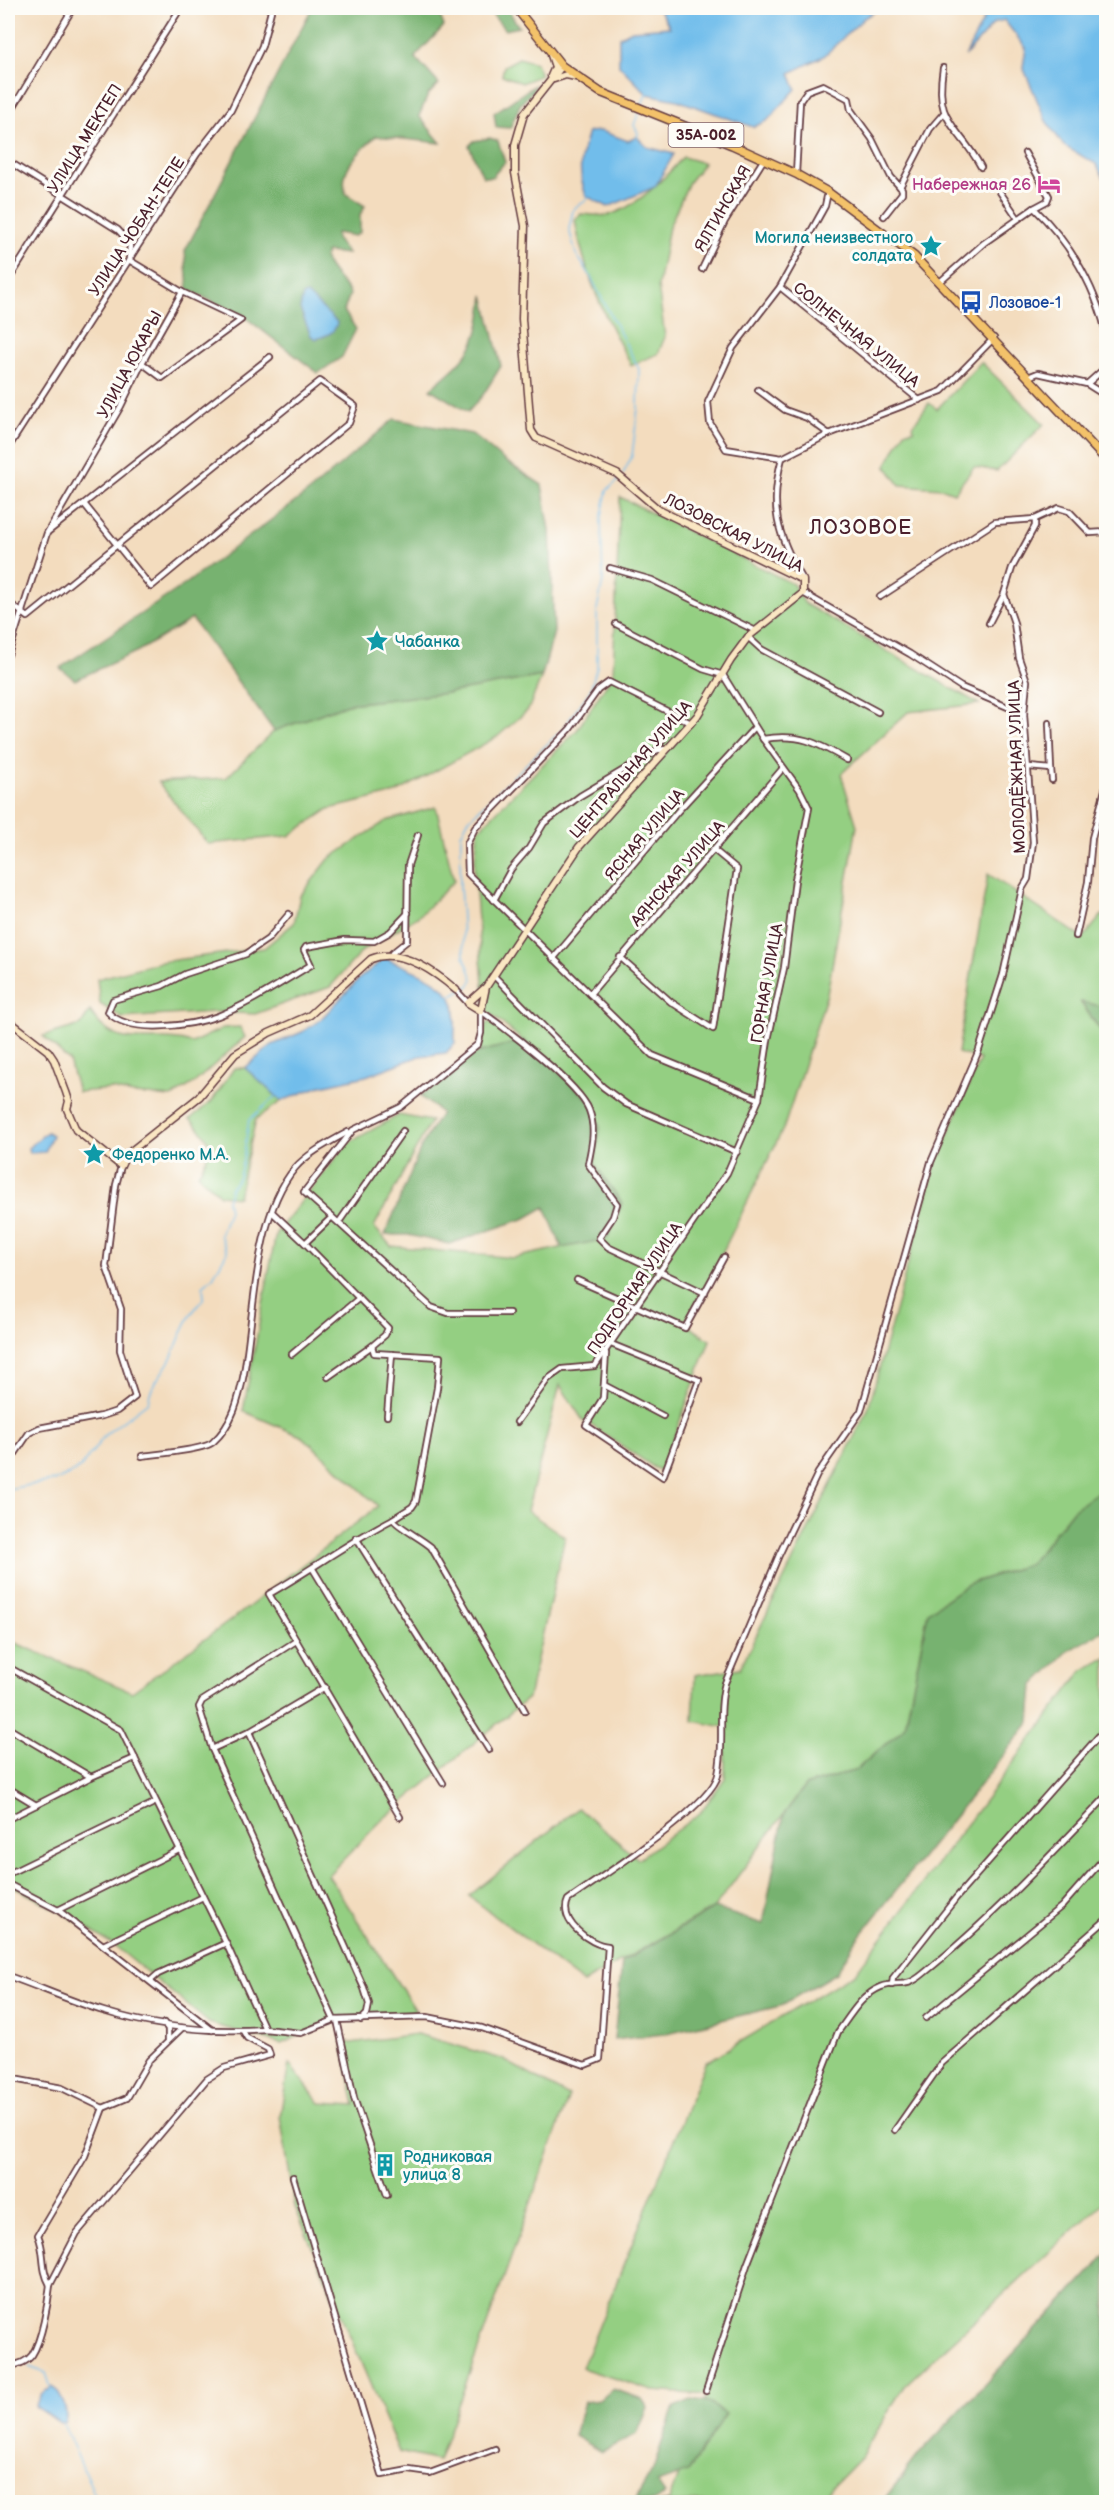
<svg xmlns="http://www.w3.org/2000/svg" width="1114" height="2510" viewBox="0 0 1114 2510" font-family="'Balsamiq Sans',sans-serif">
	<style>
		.green { fill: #94cf82; stroke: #6f7756; stroke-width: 1.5 }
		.forest { fill: #77b270; stroke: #60684e; stroke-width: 1.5 }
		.water { fill: #71bdeb; stroke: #5e6e8b; stroke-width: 1.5 }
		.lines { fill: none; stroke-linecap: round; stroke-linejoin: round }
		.stream { stroke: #71bdeb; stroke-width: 1.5 }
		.street-casing { stroke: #633b41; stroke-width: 8 }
		.secondary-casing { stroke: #633b41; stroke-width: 9 }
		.primary-casing { stroke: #633b41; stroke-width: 10 }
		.street { stroke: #fff; stroke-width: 4.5 }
		.secondary { stroke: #fae7c3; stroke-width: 6 }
		.primary { stroke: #f3c26a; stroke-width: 7 }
		.labels { text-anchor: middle; stroke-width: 6; stroke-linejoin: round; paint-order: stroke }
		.shield { fill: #fdfcf7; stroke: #806168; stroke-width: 1.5 }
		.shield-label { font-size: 15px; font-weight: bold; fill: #4a1f2b }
		.street-label { font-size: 16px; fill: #4a1f2b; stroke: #fdfcf7 }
		.hotel-label { font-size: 16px; fill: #b23c85; stroke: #fdfcf7; text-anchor: end }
		.culture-label { font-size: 16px; fill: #0d838f; stroke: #fdfcf7; text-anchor: start }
		.transit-label { font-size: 16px; fill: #164399; stroke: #fdfcf7; text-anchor: start }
		.quarter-label { font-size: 20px; letter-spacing: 1.5px; fill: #4a1f2b; stroke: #fdfcf7 }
	</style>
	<rect width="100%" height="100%" fill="#fdfcf7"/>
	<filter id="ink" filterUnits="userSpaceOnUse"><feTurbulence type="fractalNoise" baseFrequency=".0167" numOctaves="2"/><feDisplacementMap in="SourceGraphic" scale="12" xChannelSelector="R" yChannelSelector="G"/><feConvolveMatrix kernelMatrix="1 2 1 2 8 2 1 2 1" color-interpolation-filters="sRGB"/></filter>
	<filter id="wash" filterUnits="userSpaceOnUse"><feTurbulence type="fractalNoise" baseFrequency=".008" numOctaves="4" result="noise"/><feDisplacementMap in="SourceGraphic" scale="24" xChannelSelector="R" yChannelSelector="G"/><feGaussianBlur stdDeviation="1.35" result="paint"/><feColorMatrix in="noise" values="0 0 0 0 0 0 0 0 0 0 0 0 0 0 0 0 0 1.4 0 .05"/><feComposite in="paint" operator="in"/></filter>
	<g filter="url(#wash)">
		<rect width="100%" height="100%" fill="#f3dcbe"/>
		<!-- green -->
		<g class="green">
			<polygon points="519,58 536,63 541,75 522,83 502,75 504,66"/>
			<path d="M683 157 704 163 689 182 669 227 658 286 665 337 658 354 631 365C604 316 585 276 575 220L581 214C589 214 601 217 609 215 637 207 665 178 683 157Z"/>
			<polygon points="981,362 1044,424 997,471 974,467 954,493 941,488 900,485 886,466 905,431 914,430 913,425 929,403 937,409"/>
			<polygon points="620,497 793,584 805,604 979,704 908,712 841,774 857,826 827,994 784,1127 706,1286 684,1323 710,1340 661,1472 582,1419 560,1385 527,1511 565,1537 528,1698 382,1820 328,1875 416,2011 334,2020 281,2044 209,2023 115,1946 58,1910 8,1884 8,1640 132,1692 246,1609 378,1506 303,1437 243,1411 276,1233 348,1143 399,1115 431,1121 374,1227 391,1246 513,1258 607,1238 622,1203 594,1163 600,1128 542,1057 485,1009 474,869 478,830 577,730 613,674"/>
			<polygon points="542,676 528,710 497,737 396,793 329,809 289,836 208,844 158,782 226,778 274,731 347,704 448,693"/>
			<polygon points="436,807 454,881 419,916 362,951 330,987 255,1014 215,1012 122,1018 100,1004 97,979 160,962 264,948 294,923 300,896 329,859 386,821"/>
			<polygon points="988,874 1083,938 1102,915 1106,918 1106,1007 1081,1003 1106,1038 1106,1486 1073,1510 1030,1564 968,1584 928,1612 905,1727 856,1770 805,1786 714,1908 583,1983 469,1896 578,1808 638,1859 700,1813 725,1778 725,1727 693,1721 695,1675 740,1668 868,1409 936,1162 980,1059 958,1053"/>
			<path d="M90 1011C119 1057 151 1030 192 1043L223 1028 240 1027 245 1037 194 1083 172 1097 133 1094 112 1089 78 1092 69 1061 43 1036 81 1025Z"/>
			<polygon points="490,1022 520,1043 479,1052 477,1049 483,1041 486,1023"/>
			<path d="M234 1068H245L282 1101 256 1119 238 1197 220 1195 198 1174C214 1147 213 1141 190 1119L212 1101Z"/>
			<polygon points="1106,1658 1106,2200 904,2386 861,2457 817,2502 661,2502 669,2500 707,2395 653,2391 582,2368 705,2063 855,1973 1083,1670"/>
			<polygon points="417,2034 502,2059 569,2096 438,2461 399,2452 295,2207 280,2116 289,2064 320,2103 355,2105 342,2041 351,2043"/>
		</g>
		<!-- forest -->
		<g class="forest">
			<path d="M312 8H437L444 26 415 57 439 84 428 95 419 116 441 143 376 136C359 153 338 168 346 194L365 206 360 215V232L355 236 336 233V239L348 254 327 252 324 257C329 273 342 280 350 294L344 311 356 329 342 357 318 373 242 315 188 290 185 251Z"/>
			<polygon points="487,8 507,8 519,27 505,30"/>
			<polygon points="535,85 535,88 520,105 510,128 496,127 494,113"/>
			<polygon points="490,138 498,141 505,162 492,177 483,177 469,146 474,141"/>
			<path d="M484 295 501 366 483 395 468 412 430 389C470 355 478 349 484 295Z"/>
			<polygon points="394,419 472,434 505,461 542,485 550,530 554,632 542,676 448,693 347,704 274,731 192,619 138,651 75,680 60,668 184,585 311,490"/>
			<polygon points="1081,1002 1106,1007 1106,1038"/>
			<polygon points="524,1040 593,1104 600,1128 594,1163 622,1203 607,1239 562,1248 545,1207 526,1218 449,1244 408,1235 385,1235 422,1145 441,1113 420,1096 473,1054"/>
			<polygon points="1106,1486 1106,1629 1067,1652 1033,1686 1030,1722 857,1939 836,1973 780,2006 663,2034 614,2040 622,1962 714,1908 763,1924 784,1814 805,1786 856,1770 905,1727 928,1612 968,1584 1030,1564 1073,1510"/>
			<polygon points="1106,2255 1106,2502 882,2502 920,2453"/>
			<polygon points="613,2389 642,2399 648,2408 637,2434 601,2452 574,2436 584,2402 600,2400"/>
			<path d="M691 2400 709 2403 726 2414 688 2472 657 2483 665 2494C654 2503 649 2505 636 2498L653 2469 674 2407Z"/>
		</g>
		<!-- water -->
		<g class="water">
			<polygon points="658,8 880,8 864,18 824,56 790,73 796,89 767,121 753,127 677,100 647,94 619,65 619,37 632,30 670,27"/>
			<polygon points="981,8 1106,8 1106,181 1096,164 1064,146 1046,121 1023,67 1026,48 1004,20 994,23 965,56 984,19"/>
			<path d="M601 131 628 141 637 137 647 147 674 154 655 187 608 207 586 196C577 170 580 158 588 132Z"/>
			<path d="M307 294 337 322C336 333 326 336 316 339L311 336 300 309 303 295Z"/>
			<path d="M385 958C407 969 447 979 454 1005 457 1016 454 1032 455 1043L446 1053 420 1056 366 1076 317 1087 282 1101 245 1068 272 1045 302 1032 320 1020 360 978Z"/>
			<polygon points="47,1132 52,1135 45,1152 29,1153 28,1148"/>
			<path d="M53 2387C61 2395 69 2410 65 2422L60 2423 35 2406 42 2393Z"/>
		</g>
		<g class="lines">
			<!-- stream -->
			<g class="stream">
				<polyline points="641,107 647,92"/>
				<polyline points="637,138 638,133 634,125 639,112"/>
				<polyline points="589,197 573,210 569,229 576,254 588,272 639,369 638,408 632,456 623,474"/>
				<polyline points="448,997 469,986 473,979 464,956 460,884 461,834 468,820 562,730 590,691 597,666 597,609 603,581 601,520 607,490 619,480"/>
				<path d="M8 1489 58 1480 72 1473 80 1468 106 1434 148 1402C150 1384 164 1373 172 1356 183 1332 184 1320 204 1298L203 1286 213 1277 227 1252 220 1235 229 1210 227 1201 231 1187 239 1177 243 1160 249 1120 276 1096"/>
				<polyline points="29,2367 46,2373 51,2388"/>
				<polyline points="63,2423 97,2500"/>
			</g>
		</g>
	</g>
	<g filter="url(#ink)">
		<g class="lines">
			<!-- street casing -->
			<g class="street-casing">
				<g id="street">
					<path d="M943 68C934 124 957 123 981 167"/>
					<polyline points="8,116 73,8"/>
					<path d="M1025 153 1049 196 1047 201 1034 208C1069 242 1094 284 1106 332"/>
					<polyline points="8,161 118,230 130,243 129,260 182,292 142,363 121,406 47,533 8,655"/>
					<polyline points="796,174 800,101 807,91 823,85 849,99 851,110 872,139 891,177 902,189 902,193 884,216"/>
					<polyline points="900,187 930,129 943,114"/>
					<polyline points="1000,192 1017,217"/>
					<polyline points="702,269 725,221 764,159"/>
					<polyline points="8,281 180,9"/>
					<polyline points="941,281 984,243 1034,208"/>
					<polyline points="780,287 919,400"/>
					<polyline points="142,363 162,378 241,320 182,292"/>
					<polyline points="1028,377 1038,373 1087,384 1106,367"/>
					<polyline points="1087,384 1106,396"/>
					<polyline points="758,390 785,410 807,418 829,434"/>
					<polyline points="8,448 197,154 231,110 262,46 271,11 268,8"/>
					<polyline points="782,458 726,449 710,423 708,402 733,348 780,287 825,206 828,192"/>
					<polyline points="49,531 270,357"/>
					<polyline points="610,568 652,580 756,631"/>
					<path d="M802 578C777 535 769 506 782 458L829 434 942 391 994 338"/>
					<polyline points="803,593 910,654 961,687 1024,714"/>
					<polyline points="880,597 995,522 1035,519 1059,508 1069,511 1090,533 1106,532"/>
					<polyline points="8,602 28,617 320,381 355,406 349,423 151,587 85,505"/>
					<polyline points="989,623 1004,594"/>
					<polyline points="748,637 761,649 878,712"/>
					<polyline points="691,723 609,682 598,690 570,729 475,828 467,844 468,874 652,1055 759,1099"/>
					<polyline points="1049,723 1051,769"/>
					<path d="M763 739C799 733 816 742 847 760"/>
					<polyline points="657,750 667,731"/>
					<polyline points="1029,767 1051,769 1052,780"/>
					<polyline points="494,900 511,869 529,848 544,823 580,796 657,750 667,749"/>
					<path d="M289 914 268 939 246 954 185 974 162 986 113 1000 108 1012C128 1035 191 1026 218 1016 250 1004 282 982 311 965L304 950 306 947 345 940 374 941 390 932 408 913"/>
					<polyline points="1076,936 1088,882 1092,838 1106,786"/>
					<polyline points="392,953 407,941 408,865 418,835"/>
					<polyline points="620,957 671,1002 713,1029 737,869 714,850"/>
					<polyline points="553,959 678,811 755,727"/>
					<polyline points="495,977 603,1087 626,1104 737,1152"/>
					<polyline points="456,990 468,1003"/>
					<polyline points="590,994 783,768"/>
					<path d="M481 1011C505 1028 579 1084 589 1110 596 1129 592 1145 588 1164L617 1204 613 1217 599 1238 608 1247 705 1293"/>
					<polyline points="272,1212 305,1243"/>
					<polyline points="332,1217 431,1307 448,1313 509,1313"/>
					<polyline points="339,1222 403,1131"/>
					<polyline points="577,1280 685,1328 724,1257"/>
					<polyline points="606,1353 603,1398 586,1425 663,1477 699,1380 611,1344"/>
					<polyline points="292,1354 358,1299"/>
					<polyline points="328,1377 372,1346"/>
					<polyline points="604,1385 663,1416"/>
					<polyline points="387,1416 392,1354"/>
					<polyline points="517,1422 548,1379 562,1369 595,1366 727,1173 759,1099 768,1040 784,968 795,880 809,808 800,790 763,739 723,675 703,669 616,624"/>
					<path d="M142 1456C156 1454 205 1450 213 1442 233 1424 239 1399 244 1373 255 1312 254 1217 295 1168 308 1153 330 1142 348 1132"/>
					<polyline points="8,1464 29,1433 39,1428 102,1416 117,1411 135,1397 120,1350 121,1309 106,1266 116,1185 121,1166"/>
					<polyline points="393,1519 412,1507 416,1501 437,1388 440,1357 374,1353 372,1346 385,1335 388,1328 305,1243 332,1217 304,1192 353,1130 401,1107 478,1044 481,1033 481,1011"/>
					<polyline points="356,1538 489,1750"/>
					<polyline points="313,1569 443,1783"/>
					<polyline points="8,1667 121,1730 226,1943 265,2029 301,2033 334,2020 212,1749 199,1707 202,1701 296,1641"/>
					<polyline points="8,1728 91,1777 36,1805 8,1788"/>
					<polyline points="249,1732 364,1988 369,2004 367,2014 361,2020"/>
					<polyline points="212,1749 249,1732 325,1687"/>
					<polyline points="91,1777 135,1758"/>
					<path d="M400 1817 269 1594C311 1570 350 1541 393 1519 398 1527 421 1538 431 1547L525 1711"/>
					<polyline points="8,1819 36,1805"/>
					<polyline points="8,1874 156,1802"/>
					<polyline points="8,1884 58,1910 212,2030"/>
					<polyline points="58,1910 179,1850"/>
					<polyline points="103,1945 203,1897"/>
					<path d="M8 1976C40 1987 70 2001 103 2011 155 2027 212 2033 266 2029"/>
					<polyline points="150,1981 158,1974 226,1943"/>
					<polyline points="892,1985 893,1978 956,1898 1106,1728"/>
					<polyline points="926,2018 1062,1906 1106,1856"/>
					<path d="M334 2020 427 2017 482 2028 585 2065 600 2059 608 1946C590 1945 558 1921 568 1900 599 1878 711 1807 718 1775 725 1745 717 1713 725 1683L779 1555 818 1473 861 1411 931 1162 979 1050 1003 975 1022 889 1028 879 1033 842 1024 714 1027 681 1019 658 1014 623 1004 594 1012 568 1035 526V519"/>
					<polyline points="337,2020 354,2098 387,2195"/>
					<polyline points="164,2023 168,2029 168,2040"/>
					<polyline points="8,2078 62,2088 103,2108"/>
					<polyline points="103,2108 127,2098 149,2060 182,2028"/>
					<polyline points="895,2130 942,2063 1106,1920"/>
					<polyline points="293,2177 382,2475 409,2470 430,2473 495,2449"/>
					<polyline points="50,2285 77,2233 207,2079 224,2068 270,2055 268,2049 247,2038 243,2031"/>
					<path d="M8 2363 11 2366C19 2364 27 2362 32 2355 42 2340 48 2303 50 2285 40 2267 46 2254 38 2235L85 2156 103 2108"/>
					<path d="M706 2391 747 2265 838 2032C850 2016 861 1995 881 1987 899 1980 904 1990 923 1974 989 1921 1048 1858 1106 1797"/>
				</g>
			</g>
			<!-- secondary casing -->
			<g class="secondary-casing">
				<g id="secondary">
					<polyline points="551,76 555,67 551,55"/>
					<polyline points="554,79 566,75 576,77"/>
					<polyline points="486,987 468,1003 481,1011 486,987 579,847 697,716 731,660 748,637 803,593 803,580 659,510 617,474 536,438 531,430 522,319 525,226 515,173 515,145 524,114 562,66"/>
					<path d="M8 1020 48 1051 54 1060 66 1092 69 1101 67 1109 76 1130 121 1166 126 1155 199 1097 235 1054 269 1033 310 1015 371 959C400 947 434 971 456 990"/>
				</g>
			</g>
			<!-- primary casing -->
			<g class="primary-casing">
				<polyline id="primary" points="516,8 562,66 600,92 732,145 796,174 828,192 914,256 1106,460"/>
			</g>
			<!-- street -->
			<use href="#street" class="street"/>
			<!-- secondary -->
			<use href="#secondary" class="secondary"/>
			<!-- primary -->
			<use href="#primary" class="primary"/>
		</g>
	</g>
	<!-- icons -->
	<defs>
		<g id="hotel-bare" transform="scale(1.8)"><path d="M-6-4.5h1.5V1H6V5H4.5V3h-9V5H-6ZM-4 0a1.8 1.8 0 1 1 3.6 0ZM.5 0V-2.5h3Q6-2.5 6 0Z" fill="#d1479c" stroke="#fdfcf7" stroke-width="2.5" paint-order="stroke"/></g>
		<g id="sight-bare" transform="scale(1.8)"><path d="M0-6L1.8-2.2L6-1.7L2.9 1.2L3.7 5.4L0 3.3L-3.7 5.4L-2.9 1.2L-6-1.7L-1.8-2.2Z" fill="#0f9aa8" stroke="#fdfcf7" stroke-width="2.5" paint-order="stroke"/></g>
		<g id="bus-bare" transform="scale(1.8)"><path d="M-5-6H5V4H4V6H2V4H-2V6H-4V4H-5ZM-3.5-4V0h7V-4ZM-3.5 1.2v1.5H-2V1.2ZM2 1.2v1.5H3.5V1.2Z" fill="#1a4fb4" stroke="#fdfcf7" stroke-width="2.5" paint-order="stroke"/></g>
		<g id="building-bare" transform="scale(1.8)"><path d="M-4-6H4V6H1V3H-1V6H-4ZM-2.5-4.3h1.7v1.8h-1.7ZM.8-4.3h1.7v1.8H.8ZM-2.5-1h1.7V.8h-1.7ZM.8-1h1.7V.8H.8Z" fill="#0f9aa8" stroke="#fdfcf7" stroke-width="2.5" paint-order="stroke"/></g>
	</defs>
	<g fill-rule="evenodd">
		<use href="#hotel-bare" x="1049" y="184"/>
		<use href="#sight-bare" x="931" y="246"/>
		<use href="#bus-bare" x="971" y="302"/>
		<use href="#sight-bare" x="377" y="641"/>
		<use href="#sight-bare" x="94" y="1154"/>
		<use href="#building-bare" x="385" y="2165"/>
	</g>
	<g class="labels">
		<!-- shield labels -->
		<rect class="shield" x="668.5" y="123" width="75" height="24" rx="4.5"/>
		<g class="shield-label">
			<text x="706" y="140">35А-002</text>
		</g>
		<!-- street labels -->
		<g class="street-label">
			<text transform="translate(84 138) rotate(-58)" y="6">УЛИЦА МЕКТЕП</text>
			<text transform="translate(722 208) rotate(-60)" y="6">ЯЛТИНСКАЯ</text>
			<text transform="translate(136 226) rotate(-57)" y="6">УЛИЦА ЧОБАН-ТЕПЕ</text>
			<text transform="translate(857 334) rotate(39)" y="6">СОЛНЕЧНАЯ УЛИЦА</text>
			<text transform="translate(129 364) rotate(-62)" y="6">УЛИЦА ЮКАРЫ</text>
			<text transform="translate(734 532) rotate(27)" y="6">ЛОЗОВСКАЯ УЛИЦА</text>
			<text transform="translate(1016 767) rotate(-92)" y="6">МОЛОДЁЖНАЯ УЛИЦА</text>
			<text transform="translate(630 769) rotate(-49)" y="6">ЦЕНТРАЛЬНАЯ УЛИЦА</text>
			<text transform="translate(644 834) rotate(-50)" y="6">ЯСНАЯ УЛИЦА</text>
			<text transform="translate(677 873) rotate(-49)" y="6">АЯНСКАЯ УЛИЦА</text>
			<text transform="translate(766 983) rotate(-80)" y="6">ГОРНАЯ УЛИЦА</text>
			<text transform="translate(634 1288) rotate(-56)" y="6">ПОДГОРНАЯ УЛИЦА</text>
		</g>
		<!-- hotel labels -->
		<g class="hotel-label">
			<text x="1031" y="190">Набережная 26</text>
		</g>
		<!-- culture labels -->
		<g class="culture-label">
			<text x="913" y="243" text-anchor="end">Могила неизвестного<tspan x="913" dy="18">солдата</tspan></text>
			<text x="395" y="647">Чабанка</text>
			<text x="112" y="1160">Федоренко М.А.</text>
			<text x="403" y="2162">Родниковая<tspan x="403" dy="18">улица 8</tspan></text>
		</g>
		<!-- transit labels -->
		<g class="transit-label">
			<text x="989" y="308">Лозовое-1</text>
		</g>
		<!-- quarter labels -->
		<g class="quarter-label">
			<text x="861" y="534">ЛОЗОВОЕ</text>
		</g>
	</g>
	<!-- margin -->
	<rect width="1114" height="2510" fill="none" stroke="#fdfcf7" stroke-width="30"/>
</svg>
